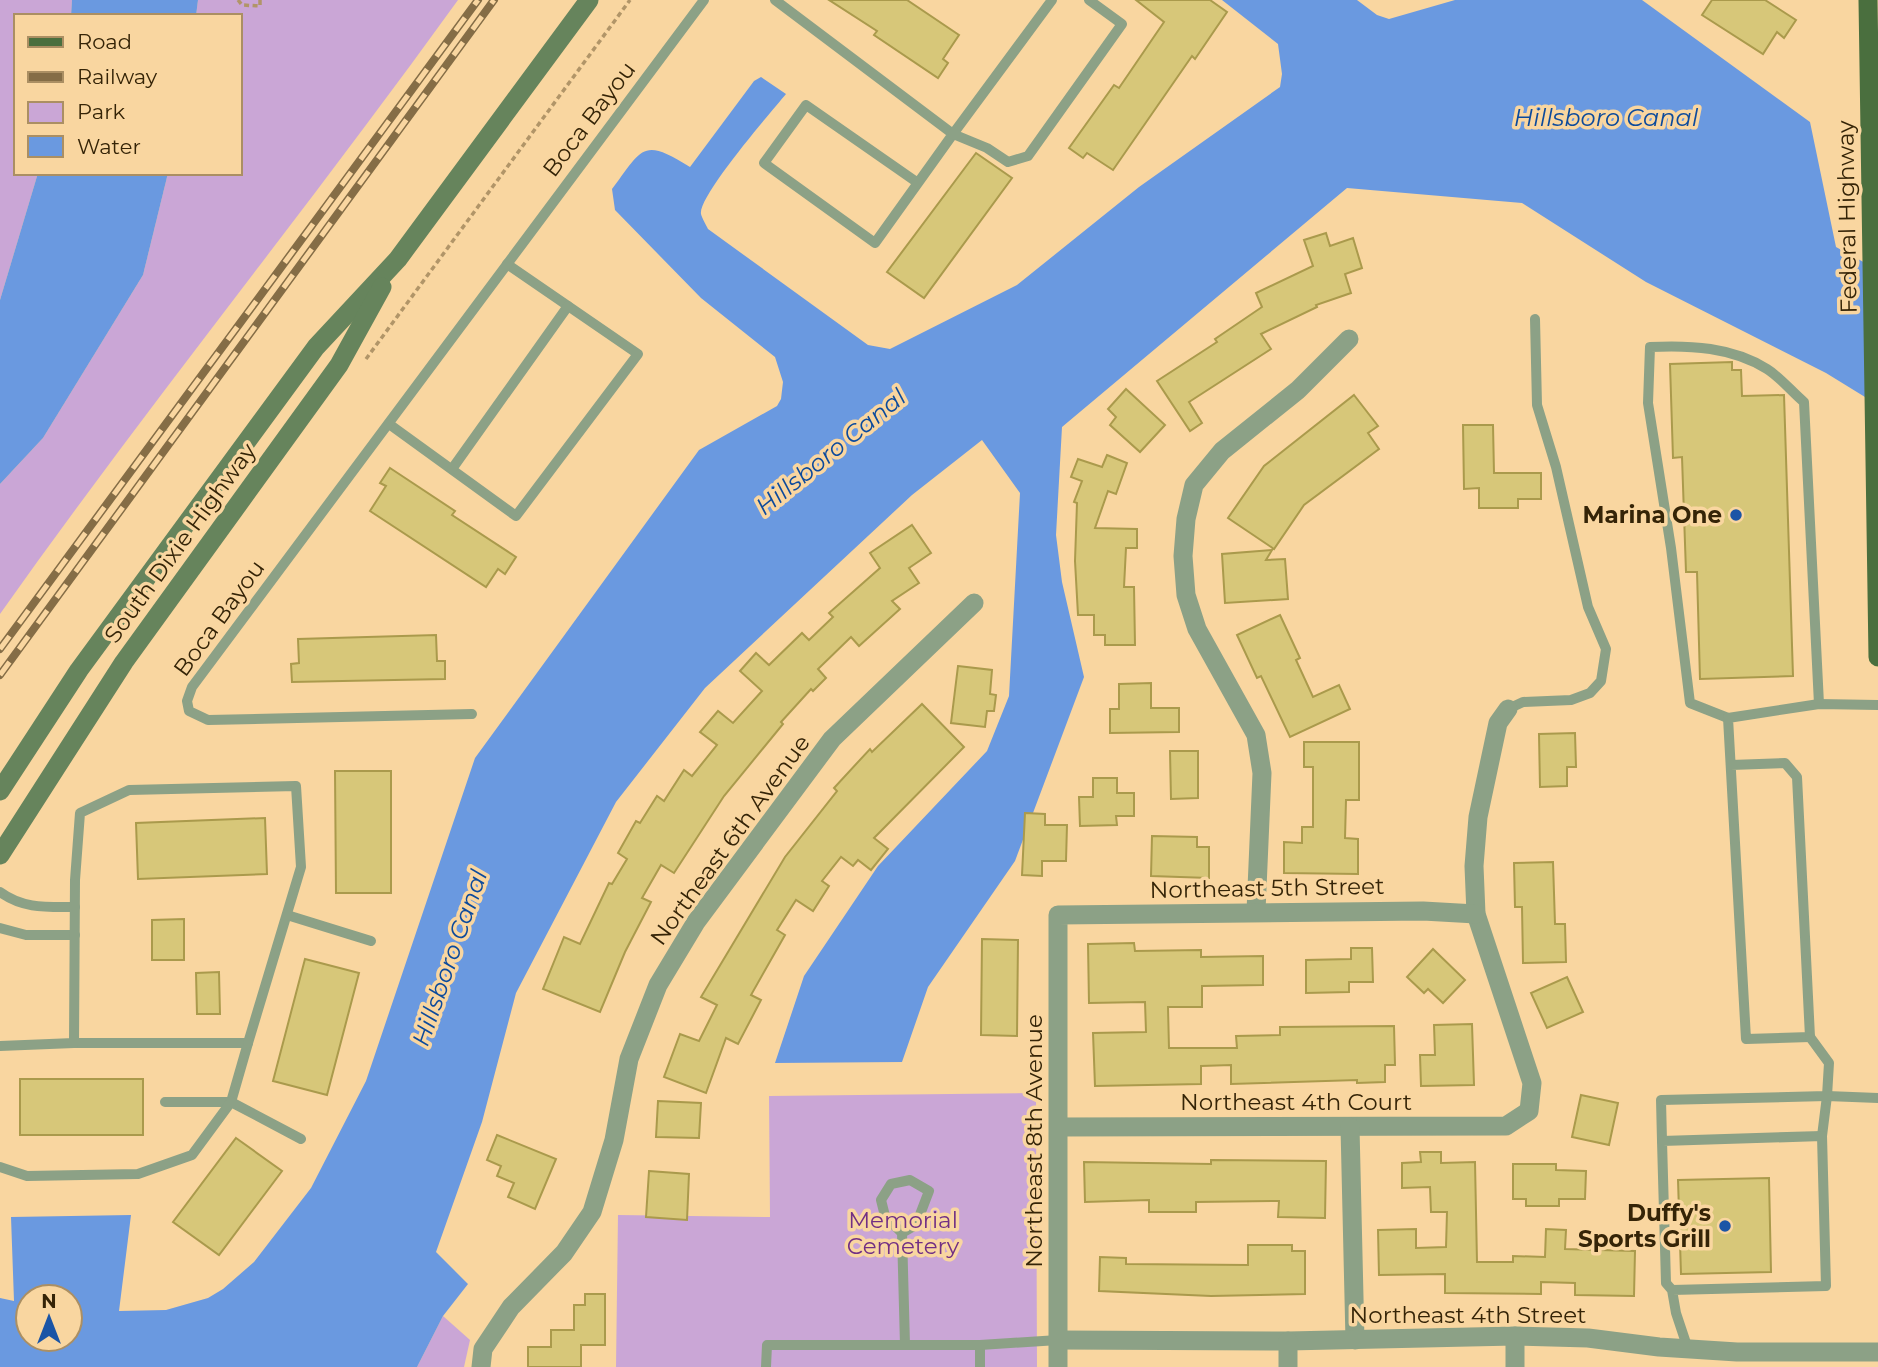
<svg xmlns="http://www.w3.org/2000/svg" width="1878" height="1367" viewBox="0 0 1878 1367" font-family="Montserrat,sans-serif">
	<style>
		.green { fill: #caa6d6 }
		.water { fill: #6a99e0; fill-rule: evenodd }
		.building { fill: #d7c779; stroke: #aa9a4c; stroke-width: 2 }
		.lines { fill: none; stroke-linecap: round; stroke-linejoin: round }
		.path { stroke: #b19568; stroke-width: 3.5; stroke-dasharray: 5 3.5; stroke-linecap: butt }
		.service { stroke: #8ca186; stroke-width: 10 }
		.minor { stroke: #8ca186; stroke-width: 19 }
		.secondary { stroke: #66845c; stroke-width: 19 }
		.primary { stroke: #4a6f3e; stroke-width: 19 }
		.rail-casing { stroke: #856d46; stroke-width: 8 }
		.rail { stroke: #f9d6a0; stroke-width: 5; stroke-dasharray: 16; stroke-linecap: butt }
		.poi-dot { fill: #1b55a6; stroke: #f9d6a0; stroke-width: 2.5 }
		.labels { text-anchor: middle; stroke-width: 7; stroke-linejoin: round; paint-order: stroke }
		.street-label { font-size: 23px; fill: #352407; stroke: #f9d6a0 }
		.poi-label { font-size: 23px; font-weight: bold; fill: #352407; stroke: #f9d6a0; text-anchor: end }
		.park-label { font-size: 23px; fill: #712f84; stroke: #f9d6a0 }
		.water-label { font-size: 24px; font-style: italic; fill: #0c4a9c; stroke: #f9d6a0 }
	</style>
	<rect width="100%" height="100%" fill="#f9d6a0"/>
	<!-- green -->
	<g class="green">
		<polygon points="0,0 72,0 71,16 16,16 16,173 38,173 0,300"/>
		<path d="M198 0H458C309 207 147 406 0 614V484L43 438 143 275 168 173H240V16H196Z"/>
		<polygon points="1036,1093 1037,1367 616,1367 618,1215 770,1217 769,1096"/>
		<polygon points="443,1316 470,1340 464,1367 417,1367"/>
	</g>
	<!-- water -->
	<g class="water">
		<polygon points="72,0 198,0 196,16 71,16"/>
		<path d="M1222 0H1357L1377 15 1389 19 1455 0H1642L1810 122 1836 247 1878 270V405L1826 373 1646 282 1522 203 1347 188 1062 427 1056 535 1062 582 1084 677 1015 861 928 987 902 1062 775 1063 804 976 878 866 987 751 1009 696 1020 493 982 440 912 495 705 688 616 802 516 993 482 1122 436 1252 468 1284 443 1316 417 1367H0V1298L14 1301 11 1217 131 1215 119 1311 166 1310 208 1298 223 1289 254 1262 311 1188 366 1081 475 758 699 450 777 406 781 399 783 382 775 357 701 298 615 210 612 189C643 148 642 137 690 167L754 81 761 77 786 94C771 112 698 196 701 214 702 218 706 225 708 229L868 345 890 349 1017 285 1139 187 1280 87 1282 74 1278 44ZM28 1297H70V1339H28Z"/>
		<polygon points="38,173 168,173 143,275 43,438 0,484 0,300"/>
	</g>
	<!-- building -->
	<g class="building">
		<polygon points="829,0 907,0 959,35 943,59 948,63 938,78 874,35 877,31"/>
		<polygon points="1136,0 1210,0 1227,12 1195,59 1192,56 1113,170 1087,153 1083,158 1069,148 1114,85 1119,88 1164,22"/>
		<polygon points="1712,0 1765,0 1796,20 1784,38 1777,32 1763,54 1702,15"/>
		<polygon points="976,153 1012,178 924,298 887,272"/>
		<polygon points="1326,233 1330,246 1353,238 1362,268 1345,274 1351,293 1316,305 1317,307 1261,334 1271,349 1189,402 1202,423 1190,431 1157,381 1217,342 1215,339 1262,307 1256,293 1313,266 1304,240"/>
		<polygon points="1732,362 1732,370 1741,370 1742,396 1784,395 1793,676 1700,679 1697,572 1686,572 1682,457 1673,458 1670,364"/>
		<polygon points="1126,389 1165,425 1140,452 1110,425 1116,417 1108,409"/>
		<polygon points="1354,395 1378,426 1368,433 1379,449 1304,505 1274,549 1228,518 1264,466"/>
		<polygon points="1463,425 1493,425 1494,473 1541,473 1541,499 1518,499 1518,508 1479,508 1479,488 1464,489"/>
		<polygon points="1107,455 1127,463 1116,494 1108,491 1095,528 1137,529 1137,548 1126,548 1124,587 1134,587 1135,645 1105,645 1105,635 1094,635 1094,615 1078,615 1075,561 1077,503 1074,502 1082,481 1071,477 1078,459 1102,467"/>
		<polygon points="390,468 455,511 452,515 516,557 505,574 498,569 486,587 370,511 386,486 380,483"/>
		<polygon points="912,525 931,553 909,568 919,583 892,601 900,609 859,646 851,637 818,669 826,678 813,691 811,689 781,722 783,724 724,796 674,873 661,865 642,898 651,902 625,952 600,1012 543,989 564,937 580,944 609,883 612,884 627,859 618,853 636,821 640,823 657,796 664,801 684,770 692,776 717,745 700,732 718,711 733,723 762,691 740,671 756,653 769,665 802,633 809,640 833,617 829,613 880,568 870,553"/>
		<polygon points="1272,550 1266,560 1285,559 1288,599 1225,603 1222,554"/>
		<polygon points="1280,615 1300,658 1296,660 1313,697 1339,685 1350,709 1290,737 1261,676 1257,678 1237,635"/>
		<polygon points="436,635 437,661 445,661 445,679 292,682 291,664 299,663 298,639"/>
		<polygon points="958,666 992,670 990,694 996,695 994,711 987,711 985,727 951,723"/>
		<polygon points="1151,683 1151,708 1179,708 1179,732 1110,733 1110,709 1119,709 1119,684"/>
		<polygon points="922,704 964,747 874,838 888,849 871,870 858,860 853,866 841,857 822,881 829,886 813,911 796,900 777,930 785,935 751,995 761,1000 738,1044 726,1038 706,1093 664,1077 680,1034 699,1041 717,1005 701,997 785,857 837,791 834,788 870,749 872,752"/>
		<polygon points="1575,733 1576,767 1567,767 1567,786 1540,787 1539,734"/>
		<polygon points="1304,742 1359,742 1359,800 1346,800 1345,838 1358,839 1358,874 1284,873 1284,842 1302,843 1302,827 1313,827 1313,767 1304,767"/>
		<polygon points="1170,751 1198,751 1198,798 1171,799"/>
		<polygon points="335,771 391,771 391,893 336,893"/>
		<polygon points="1093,778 1117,778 1117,793 1134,793 1134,816 1116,816 1117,825 1080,826 1079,797 1093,797"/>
		<polygon points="1025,813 1045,814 1045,825 1067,825 1066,861 1042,861 1042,876 1022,875"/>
		<polygon points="265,818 267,874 138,879 136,823"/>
		<polygon points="1152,836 1197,837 1197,847 1209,847 1209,878 1151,876"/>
		<polygon points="1553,862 1555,924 1565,924 1566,962 1523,963 1522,907 1515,907 1514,863"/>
		<polygon points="184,919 184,960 152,960 152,920"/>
		<polygon points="982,939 1018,940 1017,1036 981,1035"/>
		<polygon points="1134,943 1135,951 1201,950 1201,957 1263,956 1263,985 1202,986 1202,1007 1168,1007 1169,1048 1237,1048 1236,1036 1280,1035 1280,1027 1394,1026 1395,1065 1385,1065 1385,1082 1357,1083 1357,1080 1231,1084 1231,1065 1201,1066 1201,1084 1095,1086 1093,1033 1146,1032 1145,1002 1089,1003 1088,944"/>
		<polygon points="1351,948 1372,948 1373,982 1349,982 1349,992 1306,993 1306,960 1351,959"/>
		<polygon points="1433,949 1465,980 1443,1003 1428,989 1424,993 1407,977"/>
		<polygon points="305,959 359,973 327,1095 273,1081"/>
		<polygon points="219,972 220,1014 197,1014 196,973"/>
		<polygon points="1567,977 1583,1012 1547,1028 1531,993"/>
		<polygon points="1472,1024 1474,1085 1421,1086 1420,1055 1435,1055 1434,1025"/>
		<rect x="20" y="1079" width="123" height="56"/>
		<polygon points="1581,1095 1618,1103 1609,1145 1572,1137"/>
		<polygon points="658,1101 701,1103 699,1138 656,1137"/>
		<polygon points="497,1135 556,1159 535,1209 508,1197 514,1183 497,1176 501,1166 487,1160"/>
		<polygon points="236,1138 282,1171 219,1255 173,1222"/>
		<polygon points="1420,1152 1441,1152 1441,1163 1475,1162 1477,1262 1513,1262 1513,1256 1545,1257 1546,1229 1566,1230 1565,1249 1635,1251 1634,1296 1575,1295 1575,1283 1541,1282 1541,1294 1445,1293 1445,1274 1379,1275 1378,1230 1416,1229 1416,1248 1446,1247 1447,1212 1431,1212 1430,1187 1402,1188 1402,1163 1421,1162"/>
		<polygon points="1211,1160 1326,1161 1325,1218 1278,1217 1279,1201 1196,1202 1196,1212 1149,1212 1149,1200 1085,1202 1084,1162 1211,1164"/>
		<polygon points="1513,1164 1556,1164 1556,1170 1586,1171 1585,1199 1559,1199 1559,1206 1526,1206 1526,1199 1513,1199"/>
		<polygon points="649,1171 689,1174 687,1220 646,1217"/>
		<polygon points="1769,1178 1771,1272 1681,1274 1678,1180"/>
		<polygon points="1248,1245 1292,1245 1292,1251 1305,1251 1305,1294 1211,1296 1099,1291 1100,1257 1126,1258 1126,1264 1248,1265"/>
		<polygon points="585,1294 605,1294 605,1345 581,1345 581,1367 528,1367 528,1347 551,1347 551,1330 574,1330 574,1305 585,1305"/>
	</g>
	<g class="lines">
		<!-- path -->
		<g class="path">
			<polyline points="238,0 242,5 260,6 260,0"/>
			<polyline points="366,359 630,0"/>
		</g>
		<!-- service -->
		<g class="service">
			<polyline points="775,0 953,134 875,243 764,163 806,105 918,183"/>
			<polyline points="1052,0 953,134 987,148 1008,162 1028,156 1122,24 1089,0"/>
			<polyline points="389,424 516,516 638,354 507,264"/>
			<polyline points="452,469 568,306"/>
			<polyline points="1508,709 1523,702 1571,700 1590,693 1601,681 1606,649 1588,607 1556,467 1537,405 1535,319"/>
			<polyline points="472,714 208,720 189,711 187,701 192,687 704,0"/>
			<path d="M1728 718 1690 703 1671 548 1648 403 1650 347C1690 345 1732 347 1767 369 1780 377 1792 392 1804 402L1819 704"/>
			<polyline points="1731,765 1785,763 1797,777 1810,1037 1746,1039 1728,718 1819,704 1878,705"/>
			<path d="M0 892C23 909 47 907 75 907"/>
			<polyline points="287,915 371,941"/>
			<polyline points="0,928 26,935 75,935"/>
			<polyline points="74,1043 248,1043 231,1102 165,1102"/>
			<polyline points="0,1046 74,1043 75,880 80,813 129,790 296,786 301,867 248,1043"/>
			<polyline points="1822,1136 1827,1096 1878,1098"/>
			<polyline points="1662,1141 1661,1100 1827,1096 1829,1063 1810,1037"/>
			<polyline points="0,1167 27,1176 138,1174 192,1155 231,1102 301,1139"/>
			<polyline points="902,1233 916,1225 929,1191 910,1180 891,1184 881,1200 885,1216 902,1233 905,1345"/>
			<polyline points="1672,1290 1666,1283 1662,1141 1822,1136 1826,1286 1672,1290 1676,1313 1688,1349"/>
			<polyline points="980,1345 980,1367"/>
			<polyline points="766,1367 767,1345 980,1345 1058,1340"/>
		</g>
		<!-- minor -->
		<g class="minor">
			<polyline points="1256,911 1262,773 1256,735 1197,629 1186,595 1183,556 1186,519 1194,485 1222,451 1298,390 1349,339"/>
			<polyline points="1059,1127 1506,1126 1529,1111 1532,1083 1476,914 1474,866 1478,817 1498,723 1508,709"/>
			<polyline points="1350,1127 1355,1340"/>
			<polyline points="1515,1336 1515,1367"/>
			<polyline points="1058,1340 1288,1341 1515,1336 1588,1338 1659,1347 1737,1352 1878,1352"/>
			<polyline points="1288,1341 1288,1367"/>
			<polyline points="481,1367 483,1349 511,1307 564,1253 592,1212 614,1140 629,1059 658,985 696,922 832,739 974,603"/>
			<polyline points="1058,1367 1058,915 1423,911 1476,914"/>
		</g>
		<!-- secondary -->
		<g class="secondary">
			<polyline points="0,791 79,670 316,347 398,259 589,0"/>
			<polyline points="0,855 124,662 339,365 382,287"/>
		</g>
		<!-- primary -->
		<polyline class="primary" points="1868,0 1878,657"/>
		<!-- rail casing -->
		<g class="rail-casing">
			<g id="rail">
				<polyline points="0,649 478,0"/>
				<polyline points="0,675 494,0"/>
			</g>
		</g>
		<!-- rail -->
		<use href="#rail" class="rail"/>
	</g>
	<!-- markers -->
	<g class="poi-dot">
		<circle cx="1736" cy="515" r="7"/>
		<circle cx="1725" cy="1226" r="7"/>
	</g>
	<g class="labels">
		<!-- street labels -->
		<g class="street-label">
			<text transform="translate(589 119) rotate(-53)" y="8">Boca Bayou</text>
			<text transform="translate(1847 217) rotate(-91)" y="8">Federal Highway</text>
			<text transform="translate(180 543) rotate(-54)" y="8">South Dixie Highway</text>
			<text transform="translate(219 618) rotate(-54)" y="8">Boca Bayou</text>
			<text transform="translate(730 840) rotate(-54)" y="8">Northeast 6th Avenue</text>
			<text transform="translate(1267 888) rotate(-1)" y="8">Northeast 5th Street</text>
			<text x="1296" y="1110">Northeast 4th Court</text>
			<text transform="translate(1034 1141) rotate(-90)" y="8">Northeast 8th Avenue</text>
			<text x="1468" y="1323">Northeast 4th Street</text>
		</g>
		<!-- poi labels -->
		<g class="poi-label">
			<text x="1722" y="523">Marina One</text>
			<text x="1711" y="1221">Duffy's<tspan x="1711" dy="26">Sports Grill</tspan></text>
		</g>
		<!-- park labels -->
		<g class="park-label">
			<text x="903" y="1228">Memorial<tspan x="903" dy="26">Cemetery</tspan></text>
		</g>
		<!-- water labels -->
		<g class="water-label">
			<text x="1606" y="126">Hillsboro Canal</text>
			<text transform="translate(831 452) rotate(-39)" y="8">Hillsboro Canal</text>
			<text transform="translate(450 958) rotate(-71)" y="8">Hillsboro Canal</text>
		</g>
	</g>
	<!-- legend -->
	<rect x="14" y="14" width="228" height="161" fill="#f9d6a0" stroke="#ab8f63" stroke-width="2"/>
	<rect x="28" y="37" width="35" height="10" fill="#4a6f3e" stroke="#ab8f63" stroke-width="2"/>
	<text x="77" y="49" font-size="21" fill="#352407">Road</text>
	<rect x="28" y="72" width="35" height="10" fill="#856d46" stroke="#ab8f63" stroke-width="2"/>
	<text x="77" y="84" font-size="21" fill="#352407">Railway</text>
	<rect x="28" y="102" width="35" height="21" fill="#caa6d6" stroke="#ab8f63" stroke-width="2"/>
	<text x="77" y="119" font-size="21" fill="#352407">Park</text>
	<rect x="28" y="136" width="35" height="21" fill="#6a99e0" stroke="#ab8f63" stroke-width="2"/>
	<text x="77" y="154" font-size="21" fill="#352407">Water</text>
	<!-- north arrow -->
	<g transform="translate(49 1318)"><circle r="33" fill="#f9d6a0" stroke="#ab8f63" stroke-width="2"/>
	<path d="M0-5L12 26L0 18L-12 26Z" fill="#1b55a6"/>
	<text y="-10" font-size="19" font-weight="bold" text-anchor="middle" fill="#352407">N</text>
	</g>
</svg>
